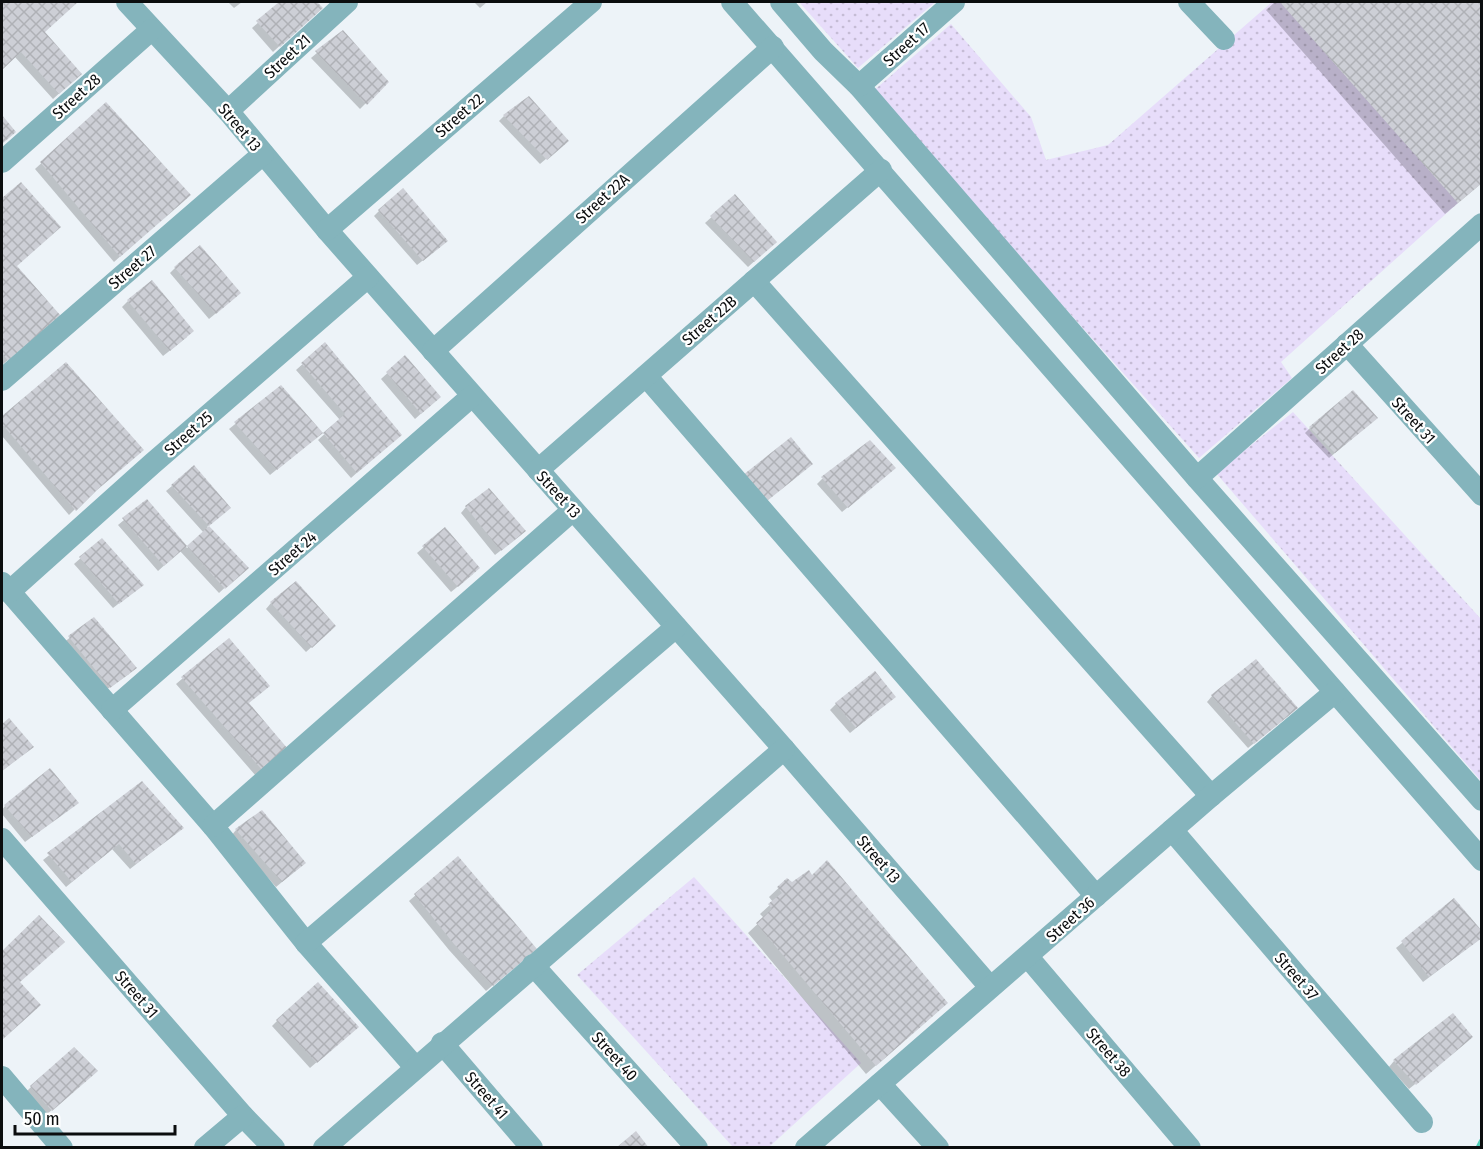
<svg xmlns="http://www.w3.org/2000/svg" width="1483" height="1149" viewBox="0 0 1483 1149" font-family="'Fira Sans Condensed',sans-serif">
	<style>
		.park { fill: url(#park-dots) }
		.shadow { fill: #0003 }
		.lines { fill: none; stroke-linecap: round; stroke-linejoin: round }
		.stream { stroke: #52ceb8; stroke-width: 7 }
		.building { fill: url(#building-cross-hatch) }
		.minor { stroke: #84b4bc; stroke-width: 22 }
		.labels { text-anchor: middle; stroke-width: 4.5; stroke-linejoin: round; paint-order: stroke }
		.street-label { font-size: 16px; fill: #0b0d0e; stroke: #fff }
	</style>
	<defs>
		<pattern id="park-dots" width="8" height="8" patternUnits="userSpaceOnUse" patternTransform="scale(1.5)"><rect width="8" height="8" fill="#e7ddfa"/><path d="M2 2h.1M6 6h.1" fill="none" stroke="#c5bcd5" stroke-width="1.8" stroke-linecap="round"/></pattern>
		<pattern id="building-cross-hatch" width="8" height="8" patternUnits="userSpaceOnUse" patternTransform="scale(1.5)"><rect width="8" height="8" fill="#cdcfd6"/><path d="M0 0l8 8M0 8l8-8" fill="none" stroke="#afb1b6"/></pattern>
	</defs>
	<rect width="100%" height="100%" fill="#edf3f8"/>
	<!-- park -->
	<g class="park">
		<polygon points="799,2 933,2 934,3 858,68"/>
		<polygon points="1272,2 1280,2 1458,203 1281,362 1292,378 1199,458 872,92 951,24 1031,117 1046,160 1108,145"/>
		<polygon points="1293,412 1481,619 1481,781 1216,473"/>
		<polygon points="694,877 861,1063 769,1147 733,1147 577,975"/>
	</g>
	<!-- shadow -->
	<g class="shadow">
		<polygon points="2,2 77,2 43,32 74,80 53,99 15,57 2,68"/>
		<polygon points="228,2 242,2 234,8"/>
		<polygon points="282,2 315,2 321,8 273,52 252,28"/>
		<polygon points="474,2 487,2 480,8"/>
		<polygon points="1275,2 1482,2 1482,183 1445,214 1266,10"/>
		<polygon points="342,32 387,82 360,109 311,58"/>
		<polygon points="106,104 183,200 114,262 35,169"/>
		<polygon points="504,116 561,146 540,164 499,121"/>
		<polygon points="20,184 15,267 53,322 2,365 2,199"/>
		<polygon points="735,196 769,248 748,267 705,223"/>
		<polygon points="379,211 440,247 417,265 374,216"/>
		<polygon points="175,268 233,299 209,319 170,273"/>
		<polygon points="128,301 187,337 163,356 122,307"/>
		<polygon points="325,344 394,440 351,478 318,440 340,420 296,370"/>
		<polygon points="405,357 433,403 415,419 381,379"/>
		<polygon points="66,364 89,495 69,515 2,436 2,418"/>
		<polygon points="281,387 315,438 270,475 229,429"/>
		<polygon points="1371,423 1329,458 1305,433 1310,428"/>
		<polygon points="888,474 842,512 817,484 822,479"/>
		<polygon points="172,486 223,513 207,527 246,568 219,593 180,551 158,571 118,525 147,501 187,548 204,533 166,491"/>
		<polygon points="466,507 518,537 495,555 461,513"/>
		<polygon points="445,529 473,574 451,592 417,553"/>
		<polygon points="101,540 136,590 113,608 74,564"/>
		<polygon points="271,603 328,632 306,652 266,609"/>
		<polygon points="94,619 129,674 103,692 63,643"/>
		<polygon points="228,640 247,704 286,749 256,776 176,684"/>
		<polygon points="1212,696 1290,714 1248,748 1207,702"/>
		<polygon points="888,702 850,733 830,710 836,704"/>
		<polygon points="9,720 26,752 2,771 2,726"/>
		<polygon points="142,783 176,833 130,869 112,849 66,887 43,860"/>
		<polygon points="77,803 25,842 2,814 2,810 5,806"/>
		<polygon points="236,830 299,868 276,887 231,836"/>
		<polygon points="458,858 529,954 486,991 449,950 409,901"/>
		<polygon points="787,880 937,1012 866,1074 748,933 764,918 760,914 773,902 769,897"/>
		<polygon points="1454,900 1477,941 1423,982 1396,948"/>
		<polygon points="39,917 19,982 33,1011 2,1039 2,953"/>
		<polygon points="277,1021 351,1032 310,1068 272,1026"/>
		<polygon points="1465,1043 1409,1089 1389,1067 1394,1061"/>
		<polygon points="90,1077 46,1115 26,1092 31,1087"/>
	</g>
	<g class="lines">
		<!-- stream -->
		<polyline class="stream" points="1479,1148 1482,1142"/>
	</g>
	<!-- building -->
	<g class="building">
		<polygon points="2,2 78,2 45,32 82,74 59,94 21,52 2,70"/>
		<polygon points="279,2 317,2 323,8 280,47 256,21"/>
		<polygon points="1280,2 1482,2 1482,183 1458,203"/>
		<polygon points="343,30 389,82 367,105 315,51"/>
		<polygon points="529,96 569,141 547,160 503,115"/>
		<polygon points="106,102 191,195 120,257 40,162"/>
		<polygon points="2,115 16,132 2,144"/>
		<polygon points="21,182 61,227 17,266 61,316 8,361 2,353 2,198"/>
		<polygon points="403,188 448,241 423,261 378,210"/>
		<polygon points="735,194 777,242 754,262 710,216"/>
		<polygon points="200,245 241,293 216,314 174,267"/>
		<polygon points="152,280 194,331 170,351 127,300"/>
		<polygon points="325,342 402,435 357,473 323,433 345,414 301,363"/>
		<polygon points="405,355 441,397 421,414 386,372"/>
		<polygon points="66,362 144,450 97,490 76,511 2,424 2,416"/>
		<polygon points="281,385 323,433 277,470 234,422"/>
		<polygon points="1353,390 1378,418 1335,453 1309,427"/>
		<polygon points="791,437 813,464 767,501 743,475"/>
		<polygon points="870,440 896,468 848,508 821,477"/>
		<polygon points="194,465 231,508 209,526 171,485"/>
		<polygon points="489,488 526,531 501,551 465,506"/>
		<polygon points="147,499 187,546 164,566 122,518"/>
		<polygon points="209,526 249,568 225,589 187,546"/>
		<polygon points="445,527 480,568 458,587 422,546"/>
		<polygon points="102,538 144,585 119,604 79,557"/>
		<polygon points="296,581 336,626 312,648 270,602"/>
		<polygon points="94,617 137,668 110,688 68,636"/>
		<polygon points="229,638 270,686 249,703 288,749 263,771 181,677"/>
		<polygon points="1256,659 1298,708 1254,744 1211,695"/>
		<polygon points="875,671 896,697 856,728 835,703"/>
		<polygon points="9,718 34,747 2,771 2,724"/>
		<polygon points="50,768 79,803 32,837 4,805"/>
		<polygon points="142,781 184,828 136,864 119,844 72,882 47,853"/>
		<polygon points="262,810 306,863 282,882 235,829"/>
		<polygon points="458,856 537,949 493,986 454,944 414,894"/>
		<polygon points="827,860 948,1003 876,1066 756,923 772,909 768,904 782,893 777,887 787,878 792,882 809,870 812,875"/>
		<polygon points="1454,898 1482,931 1482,938 1429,977 1401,941"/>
		<polygon points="39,915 65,942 20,982 41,1005 2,1040 2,951"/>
		<polygon points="318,982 359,1027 317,1063 276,1020"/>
		<polygon points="1453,1013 1473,1037 1416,1085 1393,1060"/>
		<polygon points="74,1047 98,1071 52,1111 30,1086"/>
		<polygon points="636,1131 649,1148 616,1148"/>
	</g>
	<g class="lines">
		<!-- minor -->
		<g class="minor">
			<polyline points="127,2 228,111 327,230 784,749 990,987"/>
			<polyline points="732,2 1482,860"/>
			<polyline points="781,2 823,51 859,86 1197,478 1482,800"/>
			<polyline points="1189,2 1224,39"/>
			<polyline points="859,86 954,2"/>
			<polyline points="228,111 347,2"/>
			<polyline points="2,162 151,30"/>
			<polyline points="327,230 591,2"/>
			<polyline points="754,281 1211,796"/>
			<polyline points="1347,344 1482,495"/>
			<polyline points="433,351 773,47"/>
			<polyline points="646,376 1096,896"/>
			<polyline points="2,380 263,154"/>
			<polyline points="538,470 881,170"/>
			<polyline points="1197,478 1482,224"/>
			<polyline points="2,583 213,826 306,943 415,1067"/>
			<polyline points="9,592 152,464 368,277"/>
			<polyline points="112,710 472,396"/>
			<polyline points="213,826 573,510"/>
			<polyline points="1172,830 1422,1122"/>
			<polyline points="2,839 243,1116 274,1148"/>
			<polyline points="306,943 676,627"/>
			<polyline points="1028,957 1190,1148"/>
			<polyline points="533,965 697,1148"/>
			<polyline points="442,1043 532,1148"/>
			<polyline points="2,1077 62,1148"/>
			<polyline points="880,1084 938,1148"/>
			<polyline points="205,1148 243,1116"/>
			<polyline points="324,1148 784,749"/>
			<polyline points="806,1148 1211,796 1335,692"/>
		</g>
	</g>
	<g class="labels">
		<!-- street labels -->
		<g class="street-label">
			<text transform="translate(906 44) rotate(-42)" y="6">Street 17</text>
			<text transform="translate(287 56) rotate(-43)" y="6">Street 21</text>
			<text transform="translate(76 96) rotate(-42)" y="6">Street 28</text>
			<text transform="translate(459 115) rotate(-41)" y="6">Street 22</text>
			<text transform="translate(240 127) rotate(50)" y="6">Street 13</text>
			<text transform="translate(602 198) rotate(-42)" y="6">Street 22A</text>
			<text transform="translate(132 267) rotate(-41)" y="6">Street 27</text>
			<text transform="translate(709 320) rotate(-41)" y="6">Street 22B</text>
			<text transform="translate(1339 351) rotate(-42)" y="6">Street 28</text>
			<text transform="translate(1414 420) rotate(48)" y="6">Street 31</text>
			<text transform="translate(188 433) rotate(-41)" y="6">Street 25</text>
			<text transform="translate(559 494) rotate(48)" y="6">Street 13</text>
			<text transform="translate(292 553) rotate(-41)" y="6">Street 24</text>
			<text transform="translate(879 859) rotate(49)" y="6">Street 13</text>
			<text transform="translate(1070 919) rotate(-42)" y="6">Street 36</text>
			<text transform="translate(1297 976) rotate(49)" y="6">Street 37</text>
			<text transform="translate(137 994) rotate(49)" y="6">Street 31</text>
			<text transform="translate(1109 1052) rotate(49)" y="6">Street 38</text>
			<text transform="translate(615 1056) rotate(48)" y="6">Street 40</text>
			<text transform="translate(487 1095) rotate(49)" y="6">Street 41</text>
		</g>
	</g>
	<!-- border -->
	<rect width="1483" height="1149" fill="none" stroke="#0b0d0e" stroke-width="6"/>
	<!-- scale -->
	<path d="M15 1125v9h160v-9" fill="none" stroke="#0b0d0e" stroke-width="3"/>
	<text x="24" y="1125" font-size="18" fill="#0b0d0e" stroke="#ffffff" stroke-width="4.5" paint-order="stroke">50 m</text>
</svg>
